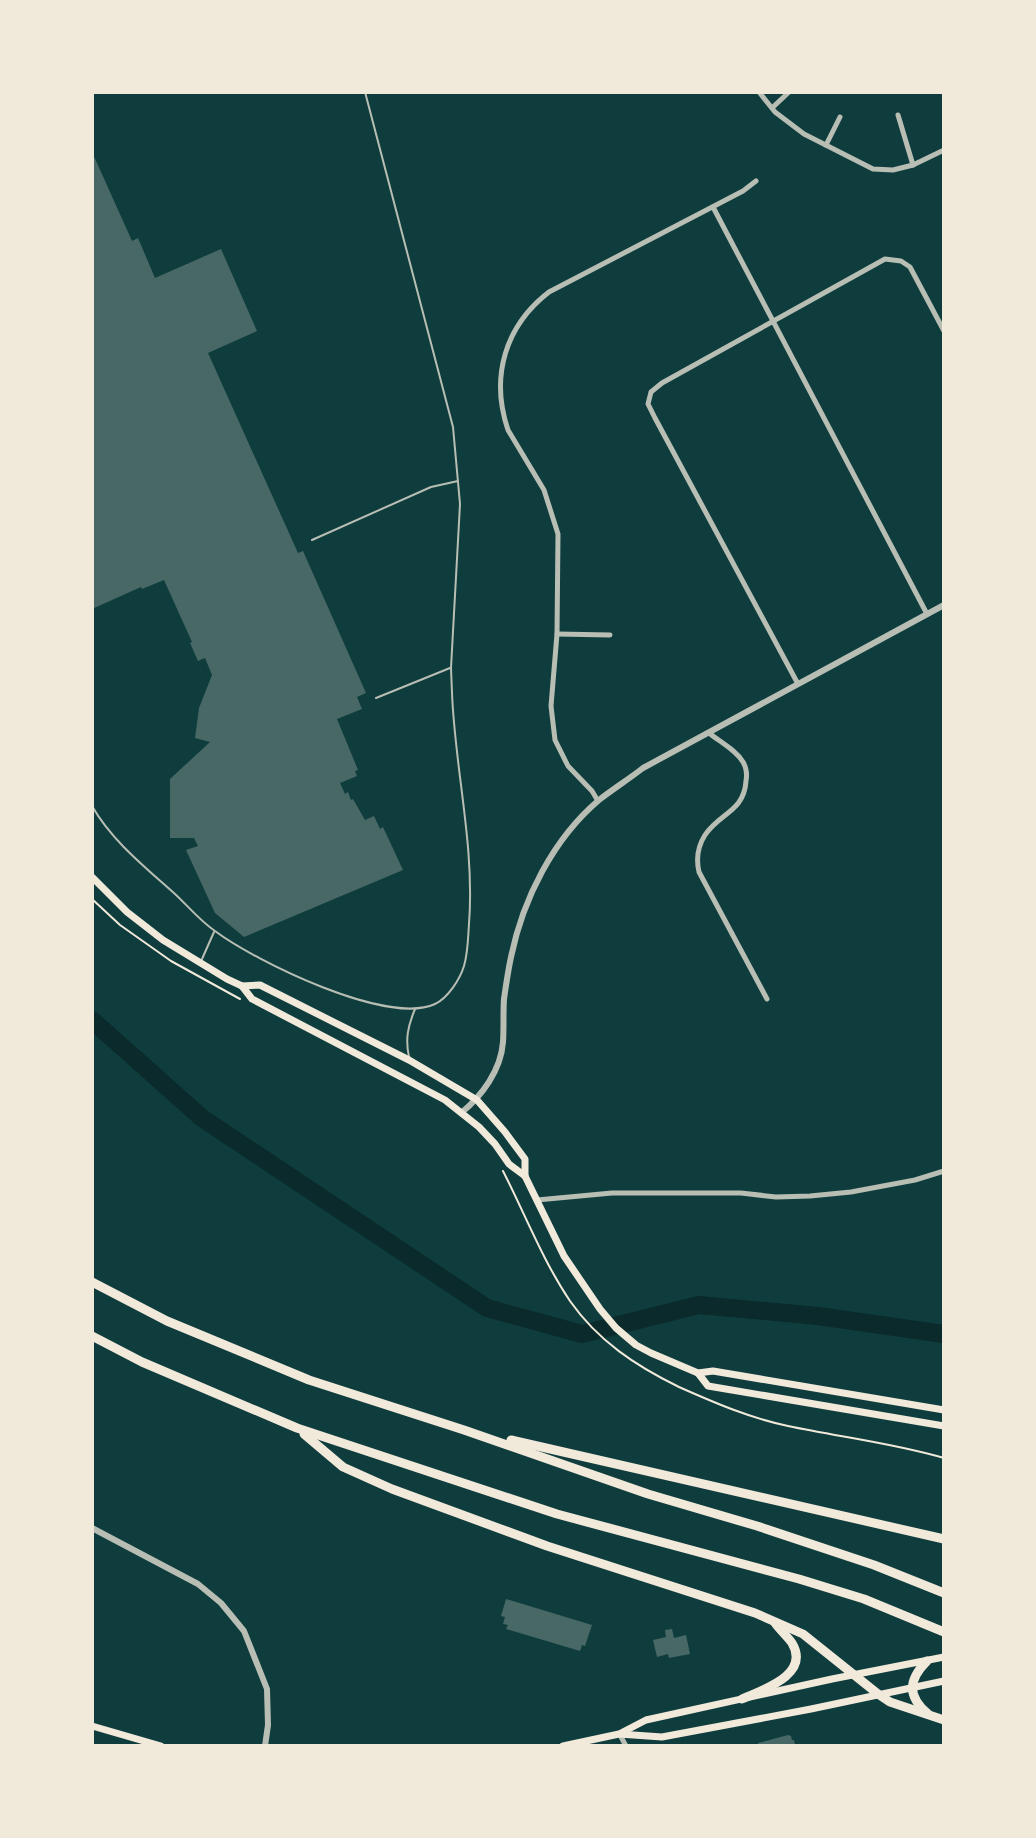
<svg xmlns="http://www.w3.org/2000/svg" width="1036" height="1838" viewBox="0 0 1036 1838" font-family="Figtree,sans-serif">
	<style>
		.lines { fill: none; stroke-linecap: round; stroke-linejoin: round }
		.river { stroke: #0a2a2b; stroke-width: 18 }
		.building { fill: #486865 }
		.path { stroke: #f1e9da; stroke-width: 2 }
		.service { stroke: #b8beb3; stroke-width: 2 }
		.minor { stroke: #b8beb3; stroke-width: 5 }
		.tertiary { stroke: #b8beb3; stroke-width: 6 }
		.secondary { stroke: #f1e9da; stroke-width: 7 }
		.primary { stroke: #f1e9da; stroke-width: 7 }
		.motorway { stroke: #f1e9da; stroke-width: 9 }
	</style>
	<rect width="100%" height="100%" fill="#0f3d3e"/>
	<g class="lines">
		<!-- river -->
		<polyline class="river" points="92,1020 202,1118 487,1308 582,1334 699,1305 818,1316 944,1334"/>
	</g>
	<!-- building -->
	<g class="building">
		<polygon points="92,152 132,241 138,238 155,278 221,249 257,331 208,353 298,553 303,551 366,693 357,697 362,709 337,719 358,770 355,771 357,776 340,783 345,794 348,792 351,800 353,799 365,820 374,816 380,829 383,827 403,870 244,937 215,913 186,850 198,846 194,838 170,838 170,779 210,742 195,738 199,708 212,675 205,658 198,661 190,643 192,642 164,580 142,589 141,587 92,609"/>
		<polygon points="506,1599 592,1625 585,1646 582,1645 580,1651 506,1629 508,1625 503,1624 505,1617 501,1616"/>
		<polygon points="672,1629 674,1638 686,1635 690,1654 669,1658 668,1654 657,1657 653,1640 666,1637 665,1630"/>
		<polygon points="788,1735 791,1736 792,1740 794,1740 795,1745 759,1746 758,1743"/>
	</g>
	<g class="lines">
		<!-- path -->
		<g class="path">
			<polyline points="92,899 120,925 171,961 240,999"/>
			<path d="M503 1171C525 1214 543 1261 570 1301 598 1341 636 1366 679 1387 715 1403 750 1418 788 1426 840 1437 893 1443 944 1458"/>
		</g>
		<!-- service -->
		<g class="service">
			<polyline points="312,540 431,487 458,481"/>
			<polyline points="376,698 450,668"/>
			<path d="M92 806C112 841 145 867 175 894 188 906 200 921 215 931 255 961 387 1026 435 1004 448 998 460 979 464 966 468 953 468 937 469 924 475 846 455 770 452 693L451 668 460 504 453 427 365 92"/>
			<polyline points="202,959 214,932"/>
			<path d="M409 1057C405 1039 408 1026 415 1009"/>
		</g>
		<!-- minor -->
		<g class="minor">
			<polyline points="759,92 775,112 804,134 873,169 893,170 913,165 944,150"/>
			<polyline points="772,108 789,92"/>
			<polyline points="898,115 913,165"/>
			<polyline points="826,145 840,117"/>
			<polyline points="713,207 927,614"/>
			<polyline points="557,634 610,635"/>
			<polyline points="798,684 655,418 648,404 651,392 662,383 885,259 901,261 910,267 944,331"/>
			<path d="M709 733C720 742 736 750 743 762 746 767 747 775 746 781 744 812 719 813 705 835 698 846 696 859 699 872L767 999"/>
			<path d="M598 801 592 791 568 766 555 740 551 706 557 634 558 534 544 490 508 430C490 377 505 326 549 292L743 191 756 181"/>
			<polyline points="537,1200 612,1193 741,1193 776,1197 810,1196 851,1192 915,1180 944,1171"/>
			<polyline points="620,1735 626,1746"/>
		</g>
		<!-- tertiary -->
		<g class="tertiary">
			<path d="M461 1113C482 1096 501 1070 503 1042 504 1028 503 1013 504 999 506 985 508 971 511 957 523 899 553 839 599 800 613 789 629 779 643 768L944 605"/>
			<polyline points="92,1528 198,1584 221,1603 244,1631 267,1689 268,1725 265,1746"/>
		</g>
		<!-- secondary -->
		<g class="secondary">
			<polyline points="92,877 127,912 163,940 227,979 242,986 260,985 409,1060 477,1100 505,1132 525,1159 525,1176 564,1256 600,1309 616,1328 636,1345 651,1353 698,1373 708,1386 944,1426"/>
			<polyline points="242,986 252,999 445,1100 479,1127 495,1144 509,1164 525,1176"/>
			<polyline points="698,1373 713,1371 944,1410"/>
		</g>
		<!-- primary -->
		<g class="primary">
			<polyline points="92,1726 161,1746"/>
			<polyline points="621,1733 646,1720 832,1679 944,1657"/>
			<polyline points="563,1746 619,1734 662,1737 811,1709 944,1681"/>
		</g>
		<!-- motorway -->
		<g class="motorway">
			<polyline points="92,1282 167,1321 309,1380 464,1430 648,1494 757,1526 874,1565 944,1593"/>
			<polyline points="92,1336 142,1362 297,1428 557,1514 799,1579 864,1599 944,1632"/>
			<polyline points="304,1434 343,1467 392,1489 547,1546 755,1613 803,1634 878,1694 890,1702 944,1720"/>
			<polyline points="511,1440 944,1539"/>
			<path d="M927 1661C908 1680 907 1696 928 1714"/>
			<path d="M742 1699C762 1690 811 1675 792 1643 787 1636 780 1630 775 1623"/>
		</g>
	</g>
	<!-- border -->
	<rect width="1036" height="1838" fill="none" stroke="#f1e9da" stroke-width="188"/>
</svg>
